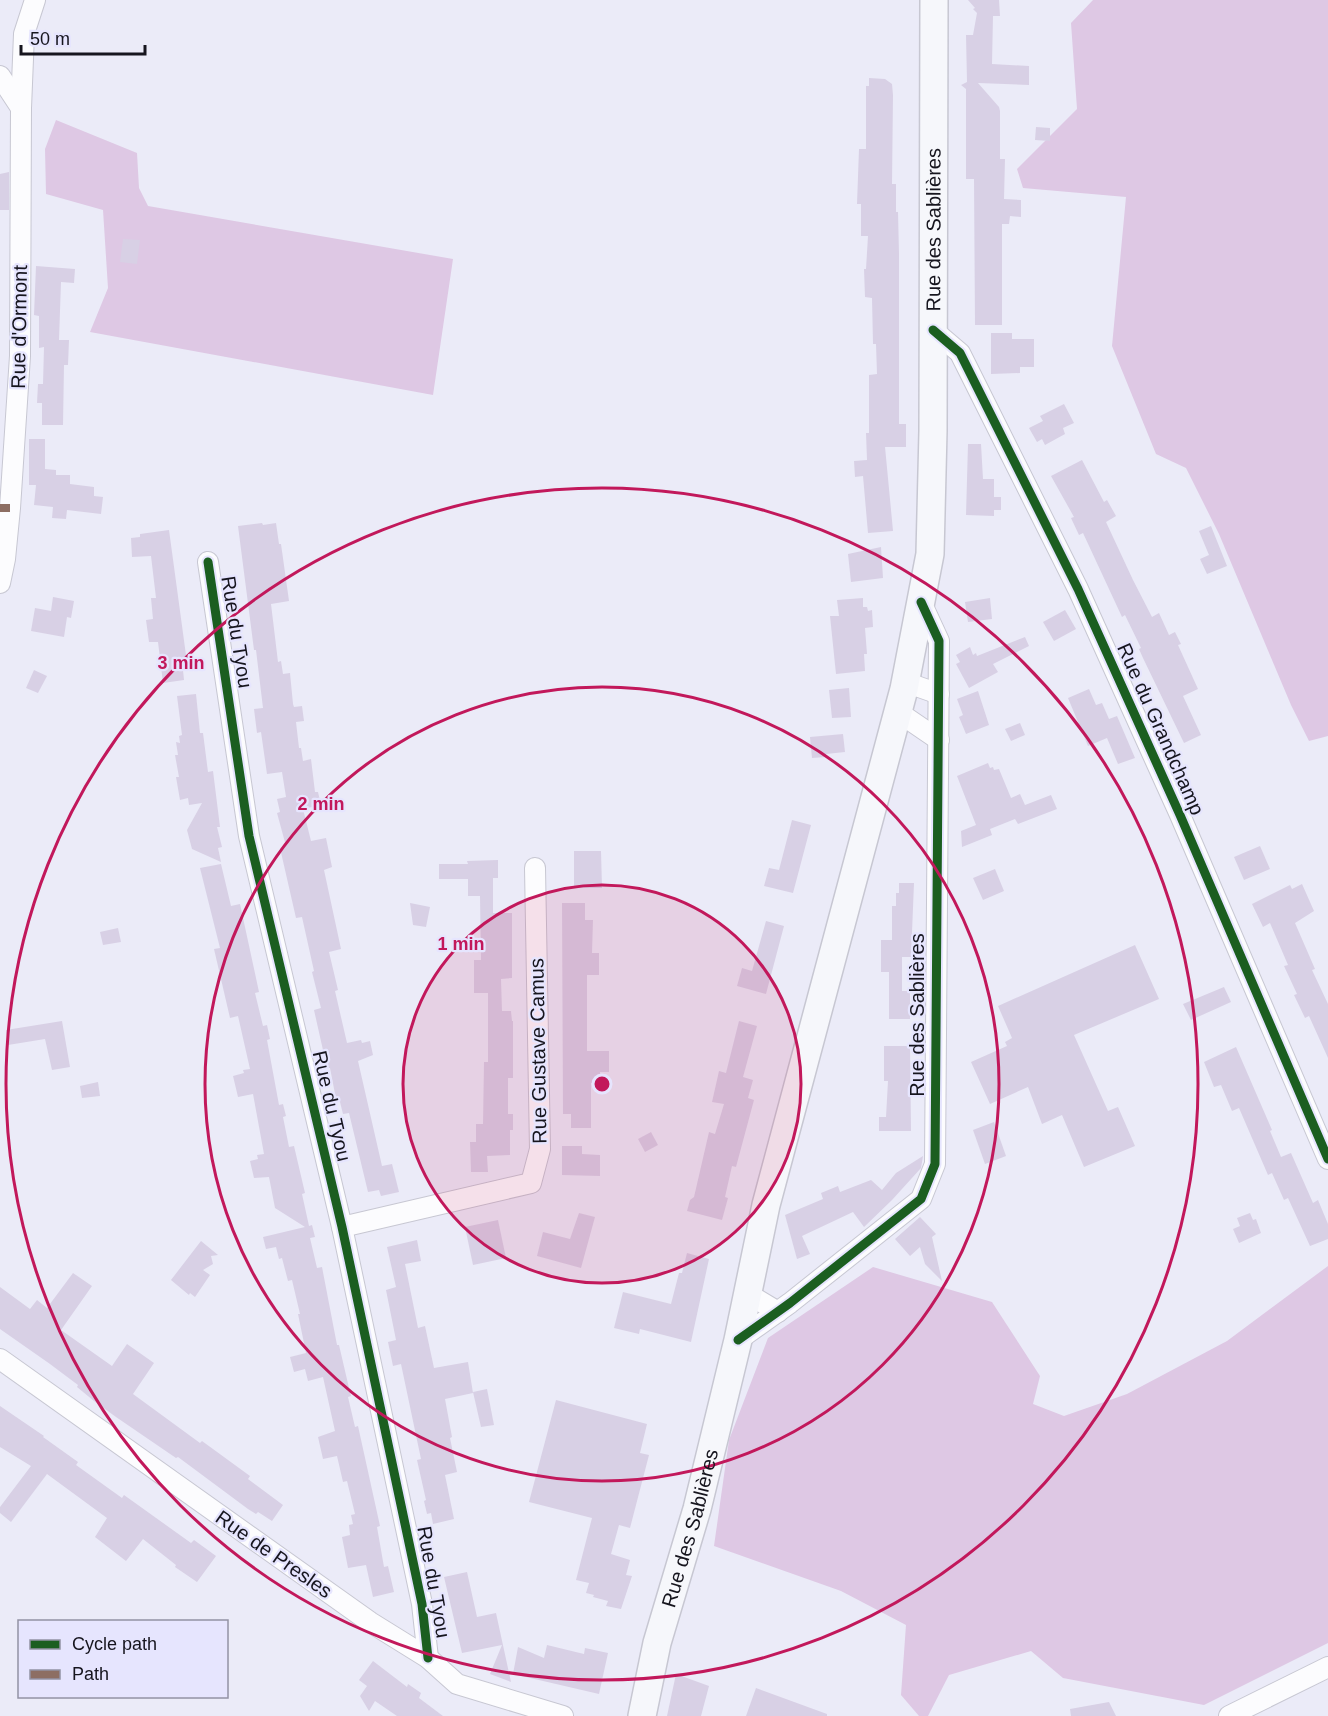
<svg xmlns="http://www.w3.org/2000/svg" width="1328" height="1716" viewBox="0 0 1328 1716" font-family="Arial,sans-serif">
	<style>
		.green { fill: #dec8e4 }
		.building { fill: #d8d0e5 }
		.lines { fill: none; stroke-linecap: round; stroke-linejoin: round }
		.street-casing { stroke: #c7c7d2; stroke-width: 22 }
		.secondary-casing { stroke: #c7c7d2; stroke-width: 30 }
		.street { stroke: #fcfcfe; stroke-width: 20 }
		.secondary { stroke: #f6f7fb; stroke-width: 27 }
		.quiet { stroke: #8d6e63; stroke-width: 8; stroke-dasharray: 15 8; stroke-linecap: butt }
		.cycleway-casing { stroke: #e6e5fe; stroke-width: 13 }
		.cycleway { stroke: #1b5e20; stroke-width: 9 }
		.ring { fill: none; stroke: #c2185b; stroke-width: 3 }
		.labels { text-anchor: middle; stroke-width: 4.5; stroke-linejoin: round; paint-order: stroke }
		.street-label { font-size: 20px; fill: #16151e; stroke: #e6e5fe }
		.centre { fill: #c2185b; stroke: #e6e5fe; stroke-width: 3 }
		.ring-label { font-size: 18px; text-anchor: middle; font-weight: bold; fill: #c2185b; stroke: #e6e5fe; stroke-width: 4.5; stroke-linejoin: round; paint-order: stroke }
	</style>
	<rect width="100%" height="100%" fill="#ebebf8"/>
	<!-- green -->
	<g class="green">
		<polygon points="1093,0 1328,0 1328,736 1309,741 1291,705 1219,534 1186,468 1156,454 1112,346 1126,197 1023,188 1017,169 1077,109 1071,23"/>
		<polygon points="56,120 137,153 139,188 148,206 453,259 433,395 90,332 108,288 103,210 46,194 45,149"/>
		<polygon points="1328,1266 1328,1643 1204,1705 1063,1678 1031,1651 949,1675 928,1716 919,1716 901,1695 906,1625 841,1591 714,1546 729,1440 768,1338 873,1267 992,1302 1040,1376 1033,1404 1064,1416 1127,1394 1227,1341"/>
	</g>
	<!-- building -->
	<g class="building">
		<polygon points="968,0 999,0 1000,16 993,16 992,64 1029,66 1029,85 978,83 999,107 1000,111 1000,159 1005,159 1004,199 1021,200 1021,217 1010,216 1009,224 1002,224 1002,325 975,325 974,179 966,179 966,89 961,85 967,82 966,35 973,35 977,13 973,9 975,8"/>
		<polygon points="869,78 885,79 892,84 893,95 892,184 896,184 896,212 898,212 899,254 899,424 906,424 906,447 885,447 893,531 868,533 863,476 855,477 854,461 867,460 866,433 869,433 869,375 877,374 876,344 873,344 872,298 865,297 864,269 866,269 868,236 861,236 861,204 857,204 859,149 866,149 866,86 869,86"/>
		<polygon points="1036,127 1050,128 1050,141 1035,140"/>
		<polygon points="9,172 9,210 0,210 0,174"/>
		<polygon points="123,239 140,240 137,264 120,262"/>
		<polygon points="36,266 75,269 74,283 61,282 59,340 69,340 68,365 64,365 63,425 42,425 42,403 37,403 38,384 43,384 44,347 39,348 39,316 34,315"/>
		<polygon points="991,333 1012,333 1012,339 1034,339 1034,367 1020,367 1020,373 991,374"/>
		<polygon points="1064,404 1074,423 1063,428 1065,434 1045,445 1042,439 1037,442 1029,428 1043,421 1040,416"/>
		<polygon points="29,439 45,439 45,469 56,470 56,475 70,475 70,484 94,487 94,496 103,497 101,514 67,510 66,519 52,518 53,507 34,505 36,485 29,485"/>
		<polygon points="968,444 981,444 983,479 994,479 994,497 1001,497 1001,510 994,510 994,516 966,515"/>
		<polygon points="1082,460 1104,502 1107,500 1116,516 1106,522 1133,580 1152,617 1159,613 1169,635 1175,632 1181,644 1178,645 1198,689 1183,696 1201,735 1184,743 1143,658 1139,649 1141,648 1125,615 1122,617 1083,533 1079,535 1071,518 1074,517 1051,476"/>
		<polygon points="262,523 263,525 276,523 279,544 281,544 289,601 271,604 278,662 281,661 283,674 290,673 293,704 294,707 302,706 304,721 296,722 299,748 301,748 303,761 311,759 315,792 318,792 321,805 303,809 311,841 326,838 332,867 324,870 341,949 329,952 338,990 335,991 347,1043 361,1040 362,1043 370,1041 373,1055 358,1061 382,1166 392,1164 399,1192 381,1196 379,1190 368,1192 349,1113 343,1114 339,1098 336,1099 330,1068 327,1068 314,1010 321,1008 312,972 314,971 302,917 296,918 280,848 286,846 277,813 280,812 277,799 286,797 282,772 267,774 261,732 257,733 254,709 263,708 256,650 254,650 238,526"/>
		<polygon points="1211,526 1227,566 1207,574 1200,559 1209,555 1199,531"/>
		<polygon points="169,530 188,670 183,670 184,680 163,683 158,642 149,642 146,620 153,619 151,598 156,598 151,556 132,557 131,538 140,537 140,534"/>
		<polygon points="881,547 883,578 851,582 848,554"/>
		<polygon points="53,597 74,601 71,618 67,617 64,637 31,631 35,608 51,611"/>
		<polygon points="863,598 863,607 867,607 868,611 872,610 873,627 865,628 867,654 864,654 865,671 836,674 830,616 839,616 837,600"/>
		<polygon points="990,598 992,619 968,622 965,602"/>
		<polygon points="1065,610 1076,629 1054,641 1043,622"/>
		<polygon points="1025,637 1029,646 993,664 998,672 969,688 956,664 960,662 956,655 970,647 973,655 976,653 977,656"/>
		<polygon points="34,670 47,676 38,693 26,688"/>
		<polygon points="849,688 851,717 832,718 829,690"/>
		<polygon points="1089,689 1096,705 1102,703 1109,719 1117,716 1135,758 1118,764 1107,738 1088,746 1068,698"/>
		<polygon points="978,691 989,725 966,734 959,717 963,715 957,699"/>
		<polygon points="196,694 200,733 203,733 208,772 213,771 220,827 217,827 222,847 218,848 221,862 192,849 187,830 202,803 189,805 188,798 180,800 176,777 179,777 175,755 178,755 176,742 180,743 179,736 182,735 177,696"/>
		<polygon points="1020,723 1025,735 1011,741 1005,729"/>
		<polygon points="843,734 845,752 826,754 826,757 812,758 810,737"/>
		<polygon points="988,763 990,768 993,767 994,770 999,769 1011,798 1020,794 1025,805 1051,795 1057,809 1018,824 1015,819 990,829 992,835 962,847 961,831 976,825 957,776"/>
		<polygon points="792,820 811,825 793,893 764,886 769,868 779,870"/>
		<polygon points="1260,846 1270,869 1244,880 1234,857"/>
		<polygon points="574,851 601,851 602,888 574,888"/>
		<polygon points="498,860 498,878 493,878 493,913 512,913 512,978 501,979 502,1011 511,1011 512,1021 513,1021 513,1078 508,1078 508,1114 513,1114 513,1130 510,1130 510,1155 487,1156 488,1172 471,1172 470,1142 476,1142 476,1124 483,1124 484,1062 488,1062 488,993 474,993 474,960 481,960 480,896 468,896 468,879 439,879 439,864 468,864 467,861"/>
		<polygon points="221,864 231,906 240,904 259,992 255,993 263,1026 267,1025 270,1039 267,1040 279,1105 283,1104 286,1116 283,1117 289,1147 294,1146 305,1193 302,1194 309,1226 312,1225 315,1237 310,1238 317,1268 322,1267 337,1345 339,1345 349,1388 351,1396 348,1397 355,1427 358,1426 380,1526 377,1527 384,1567 388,1566 394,1592 373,1597 366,1565 348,1568 342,1537 350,1535 349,1525 353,1524 351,1515 355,1514 347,1481 343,1482 337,1456 323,1459 318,1437 335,1431 323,1377 308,1381 305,1369 294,1372 290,1357 306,1353 298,1314 300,1314 292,1280 288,1281 282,1258 279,1259 276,1247 266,1249 263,1237 305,1227 275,1208 269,1177 254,1178 250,1161 258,1159 257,1155 264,1154 253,1094 238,1097 233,1076 244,1073 243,1070 250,1069 238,1016 230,1018 214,949 220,948 200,868"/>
		<polygon points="995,869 1004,891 983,900 973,878"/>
		<polygon points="899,883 914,883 911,957 902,957 902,991 910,991 910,1019 889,1019 889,972 881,972 881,940 892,940 892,906 896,906 896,893 899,893"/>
		<polygon points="1302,884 1314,911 1295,923 1315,969 1312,970 1328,1004 1328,1058 1309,1016 1305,1018 1294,995 1297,994 1284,966 1288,965 1270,923 1263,927 1252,904 1290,885 1292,889"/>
		<polygon points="410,903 430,907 426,927 413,925"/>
		<polygon points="562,903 585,903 585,920 593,920 592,953 599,953 599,975 587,975 587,1051 609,1051 609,1072 600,1072 600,1083 591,1083 591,1128 571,1128 571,1114 563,1114"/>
		<polygon points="766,921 784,926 766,994 737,986 742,968 752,971"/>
		<polygon points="118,928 121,942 103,945 100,932"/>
		<polygon points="1135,945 1159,999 1074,1035 1108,1111 1118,1107 1135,1146 1084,1167 1062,1115 1042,1124 1028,1087 990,1104 971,1062 1007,1046 1005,1042 1012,1038 998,1006"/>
		<polygon points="1224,987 1231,1002 1191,1020 1183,1004"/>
		<polygon points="62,1021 70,1067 52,1070 45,1039 8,1045 6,1030"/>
		<polygon points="739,1021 757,1026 743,1077 753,1080 748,1098 754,1100 736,1167 732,1166 725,1197 728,1198 722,1220 687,1211 690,1200 694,1197 709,1132 715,1134 724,1104 712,1102 719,1071 726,1073"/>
		<polygon points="884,1046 910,1046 911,1131 879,1131 879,1117 886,1117 888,1081 884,1081"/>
		<polygon points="1236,1047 1272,1130 1270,1131 1281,1157 1291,1153 1313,1203 1318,1200 1328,1224 1328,1239 1310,1246 1288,1198 1284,1200 1272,1173 1268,1175 1239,1108 1232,1111 1221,1085 1214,1087 1204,1062"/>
		<polygon points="98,1082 100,1096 82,1098 80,1086"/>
		<polygon points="994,1122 1006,1156 985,1164 973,1130"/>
		<polygon points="651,1132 658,1145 645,1152 638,1139"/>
		<polygon points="562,1146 582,1146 582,1154 600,1155 600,1176 562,1175"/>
		<polygon points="923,1156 921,1168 892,1200 864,1227 853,1212 802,1236 810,1254 797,1259 785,1215 823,1199 821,1193 838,1186 840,1192 871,1180 882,1190 896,1173"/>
		<polygon points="579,1213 595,1217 581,1268 537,1256 543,1232 570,1239"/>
		<polygon points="1250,1213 1253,1220 1256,1219 1261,1233 1239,1243 1233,1229 1240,1226 1237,1218"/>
		<polygon points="920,1217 936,1234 932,1237 942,1281 925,1264 920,1247 910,1256 895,1239"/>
		<polygon points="498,1220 506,1258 473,1265 465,1227"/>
		<polygon points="417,1240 421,1261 405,1264 418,1328 425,1326 434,1368 468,1362 473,1393 445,1399 452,1437 450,1438 457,1472 445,1475 454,1519 433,1524 431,1513 427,1514 424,1501 426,1500 417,1460 421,1459 401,1364 393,1366 388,1342 396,1340 386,1290 396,1287 387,1247"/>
		<polygon points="201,1241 218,1255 211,1256 213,1264 203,1270 210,1275 195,1297 190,1293 189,1295 171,1280"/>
		<polygon points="687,1253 709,1259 691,1342 640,1329 639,1334 614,1328 623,1292 671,1304 679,1273 682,1273"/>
		<polygon points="73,1273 92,1286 61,1330 112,1366 127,1344 154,1363 133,1394 200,1443 202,1441 250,1476 248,1479 283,1505 272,1521 258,1512 256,1514 248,1509 178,1457 176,1458 116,1417 94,1401 77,1387 78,1385 50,1364 0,1329 0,1287 30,1309 37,1300 47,1308"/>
		<polygon points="487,1389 494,1425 481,1427 473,1392"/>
		<polygon points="556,1400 647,1424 640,1453 649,1455 630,1528 619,1525 611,1554 630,1560 626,1575 632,1576 621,1609 606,1606 608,1601 593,1597 594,1595 586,1593 589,1583 576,1580 592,1518 529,1502"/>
		<polygon points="0,1406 44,1436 43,1437 78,1462 76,1465 122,1498 124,1495 191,1543 194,1540 216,1556 197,1582 175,1567 176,1565 143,1539 126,1561 95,1537 107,1518 47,1474 11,1522 0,1513 0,1507 31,1466 0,1447"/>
		<polygon points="467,1572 477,1617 496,1613 511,1682 490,1674 502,1645 462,1653 444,1577"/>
		<polygon points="547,1645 584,1654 585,1648 608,1653 599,1694 513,1674 518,1647 544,1658"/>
		<polygon points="373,1661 407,1687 408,1684 421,1693 419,1698 443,1716 397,1716 375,1701 369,1711 360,1696 367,1686 359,1680"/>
		<polygon points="676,1674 709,1686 701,1716 667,1716"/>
		<polygon points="756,1688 827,1714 827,1716 746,1716"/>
		<polygon points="1109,1702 1116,1716 1071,1716 1070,1709"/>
	</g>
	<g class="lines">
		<!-- street casing -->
		<g class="street-casing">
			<g id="street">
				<polyline points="0,76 21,108"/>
				<polyline points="933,330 960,353 1078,589 1180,815 1328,1159"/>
				<polyline points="208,562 249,836 342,1227 422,1604 428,1658"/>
				<polyline points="0,583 5,559 10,508 20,356 21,108 24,34 35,0"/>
				<polyline points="905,682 939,694"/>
				<polyline points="898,712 939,740"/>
				<polyline points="342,1227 531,1183 540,1149 535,868"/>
				<polyline points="748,1294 778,1312"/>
				<polyline points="738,1340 790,1303 921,1199 935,1164 939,641 921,602"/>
				<polyline points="0,1359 370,1622 428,1658 457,1684 563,1716"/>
				<polyline points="1229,1716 1328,1667"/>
			</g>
		</g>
		<!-- secondary casing -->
		<g class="secondary-casing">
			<g id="secondary">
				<path id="s1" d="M642 1716 657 1643 697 1509 738 1340 766 1205 904 689 930 554 933 431 934 0"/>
			</g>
		</g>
		<!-- street -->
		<use href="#street" class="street"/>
		<!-- secondary -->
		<use href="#secondary" class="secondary"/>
		<!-- quiet -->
		<polyline class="quiet" points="0,508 10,508"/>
		<!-- cycleway casing -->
		<g class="cycleway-casing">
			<g id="cycleway">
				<polyline points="933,330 960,353 1078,589 1180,815 1328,1159"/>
				<polyline points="208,562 249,836 342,1227 422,1604 428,1658"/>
				<polyline points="738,1340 790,1303 921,1199 935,1164 939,641 921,602"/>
			</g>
		</g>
		<!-- cycleway -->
		<use href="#cycleway" class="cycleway"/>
	</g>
	<!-- distance rings -->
	<circle cx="602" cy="1084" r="199" fill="#c2185b" fill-opacity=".12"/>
	<g class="ring">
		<circle cx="602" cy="1084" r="199"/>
		<circle cx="602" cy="1084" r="397"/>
		<circle cx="602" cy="1084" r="596"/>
	</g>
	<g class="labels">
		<!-- street labels -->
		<g class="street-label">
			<text dy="7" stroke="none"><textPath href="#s1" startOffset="1522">Rue des Sablières</textPath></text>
			<text transform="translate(19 327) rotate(-89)" y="7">Rue d'Ormont</text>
			<text transform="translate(237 632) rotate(81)" y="7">Rue du Tyou</text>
			<text transform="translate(1161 729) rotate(66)" y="7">Rue du Grandchamp</text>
			<text transform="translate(917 1015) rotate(-90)" y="7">Rue des Sablières</text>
			<text transform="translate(538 1051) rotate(-91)" y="7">Rue Gustave Camus</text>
			<text transform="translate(332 1106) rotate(77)" y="7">Rue du Tyou</text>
			<text dy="7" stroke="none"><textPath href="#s1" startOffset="194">Rue des Sablières</textPath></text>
			<text transform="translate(274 1554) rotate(35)" y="7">Rue de Presles</text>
			<text transform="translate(434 1582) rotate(80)" y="7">Rue du Tyou</text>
		</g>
	</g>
	<circle cx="602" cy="1084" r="9" class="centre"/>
	<g class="ring-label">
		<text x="181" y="669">3 min</text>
		<text x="321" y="810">2 min</text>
		<text x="461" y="950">1 min</text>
	</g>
	<!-- legend -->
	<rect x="18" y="1620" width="210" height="78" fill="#e6e5fe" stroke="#9392a4" stroke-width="1.5"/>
	<rect x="30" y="1640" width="30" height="9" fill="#1b5e20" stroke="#9392a4" stroke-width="1.5"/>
	<text x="72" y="1650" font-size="18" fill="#16151e">Cycle path</text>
	<rect x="30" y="1670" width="30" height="9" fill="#8d6e63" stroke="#9392a4" stroke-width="1.5"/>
	<text x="72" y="1680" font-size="18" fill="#16151e">Path</text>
	<!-- scale -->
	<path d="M21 45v9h124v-9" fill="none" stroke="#16151e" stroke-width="3"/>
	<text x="30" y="45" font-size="18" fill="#16151e" stroke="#e6e5fe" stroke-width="4.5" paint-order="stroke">50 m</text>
</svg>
